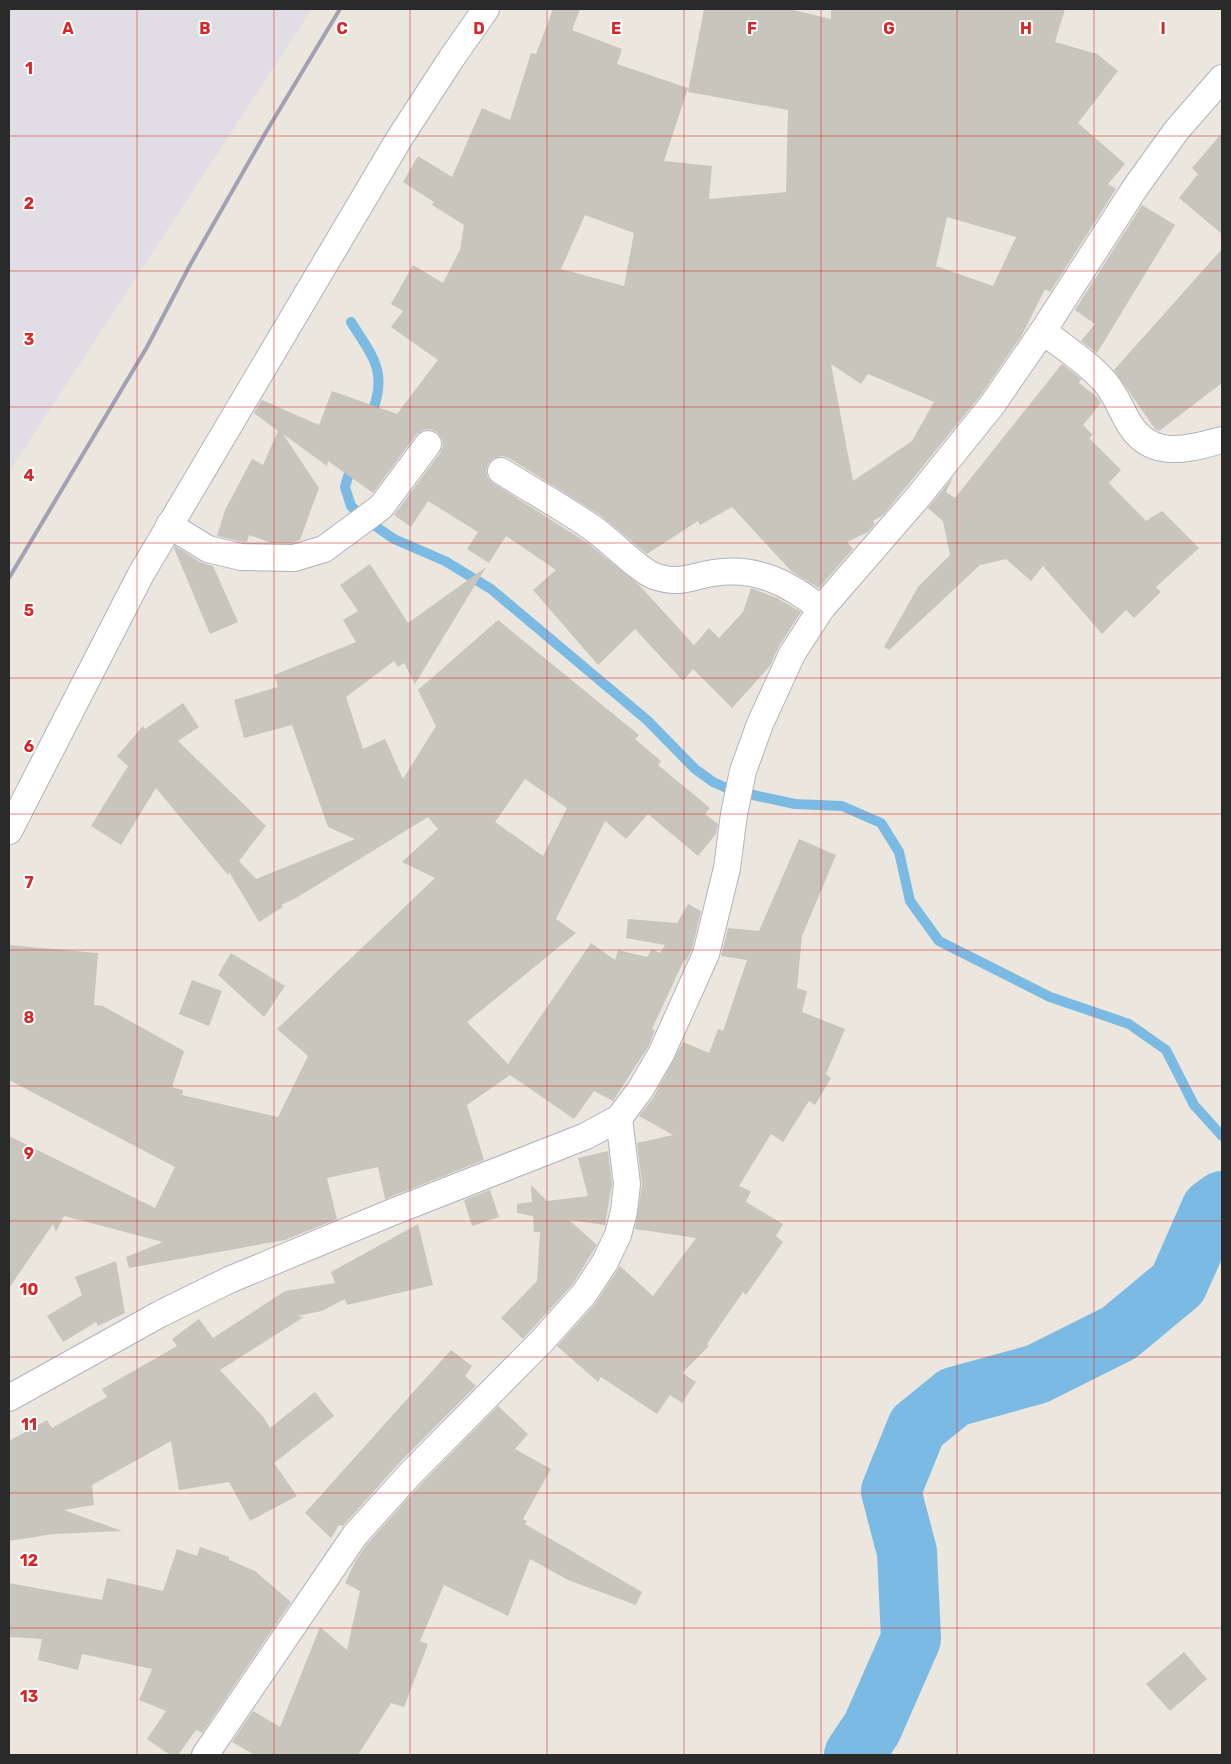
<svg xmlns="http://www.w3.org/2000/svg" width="1231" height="1764" viewBox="0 0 1231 1764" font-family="Rubik,sans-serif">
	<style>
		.industrial { fill: #e0dee4 }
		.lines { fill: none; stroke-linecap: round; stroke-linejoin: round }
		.stream { stroke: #7bbae2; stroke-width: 10 }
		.river { stroke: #7bbae2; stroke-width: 60 }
		.building { fill: #c7c5bc; fill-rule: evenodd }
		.street-casing { stroke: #b1b2bd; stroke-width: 28 }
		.street { stroke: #fff; stroke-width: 26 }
		.rail { stroke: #a1a1b3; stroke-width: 4 }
		.grid { fill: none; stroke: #d62828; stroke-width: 1; stroke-opacity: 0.55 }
		.grid-label { font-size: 16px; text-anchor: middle; font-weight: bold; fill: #d62828; stroke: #fff; stroke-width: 4; stroke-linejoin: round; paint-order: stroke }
	</style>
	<rect width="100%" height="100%" fill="#ebe7de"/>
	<!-- industrial -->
	<polygon class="industrial" points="9,9 312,9 9,472"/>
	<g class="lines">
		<!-- stream -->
		<g class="stream">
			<path d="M351 322C374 358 389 374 370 417"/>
			<polyline points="352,463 345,487 351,506 365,519 394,539 445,561 491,589 647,720 695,769 713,782 731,790"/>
			<polyline points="753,795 795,804 842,806 881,823 899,852 910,901 939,941 1050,997 1129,1024 1166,1050 1194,1105 1222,1136"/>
		</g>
		<!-- river -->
		<polyline class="river" points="854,1755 872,1728 911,1639 907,1552 891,1491 917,1427 954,1397 1037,1374 1119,1333 1178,1284 1211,1209 1222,1201"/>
	</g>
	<!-- building -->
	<g class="building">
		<path d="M553 9H580L572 30 622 49 617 64 688 88 664 161 712 166 709 199 786 192 788 110 688 92 704 9H789L831 19V9H1065L1055 42 1097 54 1118 71 1078 123 1125 164 1108 184 1116 189 1050 292 1045 289 1022 335 980 396 906 487 883 515 873 521 875 524 868 532 847 542 853 549 819 588 791 571 732 507 700 525 698 521 647 554 600 515 509 458 502 456 494 458 488 464 486 471 488 478 493 483 589 544 640 586 694 645 709 628 719 638 743 612 751 588 777 598 801 612 779 646 770 666 732 708 693 669 683 681 635 629 598 665 533 590 556 570 506 536 489 563 467 549 478 532 428 501 411 527 394 515 440 453 443 446 442 439 437 432 430 429 423 430 416 435 373 493 328 461 327 466 283 434 319 488 300 540 292 543H271L249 535 247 542H243L217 536 225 510 252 459 263 465 278 431 254 413 262 400 319 425 332 391 397 414 438 360 391 327 403 311 391 304 413 265 443 283 460 250 464 225 432 205 434 202 403 182 418 156 452 177 482 108 510 120 531 53 536 54ZM585 215 634 233 624 286 561 269ZM947 217 1016 237 993 286 936 266ZM831 364 861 384 868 374 934 402 912 441 853 481Z"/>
		<polygon points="1222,133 1222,234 1179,198 1198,174 1192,168"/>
		<polygon points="1142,205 1175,225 1097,353 1081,341 1095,324 1075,310"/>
		<polygon points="1222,249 1222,383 1159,431 1155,429 1114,370"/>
		<polygon points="1062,364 1081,379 1079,383 1097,397 1101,403 1083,425 1093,435 1089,438 1121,470 1109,483 1146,521 1162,511 1199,548 1156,587 1161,592 1134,618 1126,610 1102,634 1043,566 1031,581 1006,559 980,565 889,650 884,647 918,587 950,555 943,521 928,508 953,477 946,492 955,498"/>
		<polygon points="175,546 200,562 213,566 238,622 210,634 174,548"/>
		<path d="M370 564 408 623 486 567 415 684 404 663 398 667 394 661 346 697 363 749 385 739 403 779 436 726 418 690 498 620 639 735 635 739 661 761 658 765 710 808 705 814 718 824 716 834 698 856 648 814 626 839 605 821 556 919 576 933 467 1022 508 1064 591 943 615 960 618 950 647 957 652 949 660 953 665 945 626 938 628 919 677 923 688 904 701 911 692 949 686 961 684 960 652 1029 655 1030 648 1047 613 1101 594 1091 574 1119 510 1075 467 1105 484 1160 385 1199 378 1167 327 1178 337 1219 285 1240 129 1268 126 1257 163 1242 64 1216 56 1232 53 1224 9 1288V1136L155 1208 175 1167 9 1080V945L98 953 94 1005 103 1006 184 1051 172 1087 183 1090 182 1095 278 1117 308 1056 277 1029 435 878 402 862 438 829 428 817 296 898 281 905 283 907 259 922 229 872 228 875 156 788 121 845 91 826 128 766 117 756 143 726 145 729 183 703 199 727 178 741 266 826 239 861 256 879 355 839 328 827 292 725 244 738 234 700 278 687 274 675 356 642 343 620 358 611 340 585ZM525 779 567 808 543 856 495 822Z"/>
		<polygon points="799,839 836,855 802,936 797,988 807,991 802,1012 845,1029 826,1074 831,1078 815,1105 809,1101 783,1142 771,1134 739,1186 751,1191 746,1202 783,1224 776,1236 783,1242 746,1295 743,1292 707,1344 709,1346 682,1373 696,1382 682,1403 670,1395 657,1414 601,1377 598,1382 557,1346 595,1304 620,1266 653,1296 696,1238 635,1229 642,1185 637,1143 673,1135 639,1116 653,1098 683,1042 709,1053 718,1029 723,1031 747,960 721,956 728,928 759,931"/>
		<polygon points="231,953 285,986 264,1017 218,975"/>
		<polygon points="192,980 222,991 209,1026 179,1014"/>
		<polygon points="608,1151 612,1184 605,1225 569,1220 597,1245 572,1285 523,1339 501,1318 537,1281 540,1232 534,1232 533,1216 517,1213 517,1204 532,1202 531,1185 547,1201 588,1196 578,1158"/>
		<polygon points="490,1190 499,1217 472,1226 464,1200"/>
		<polygon points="418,1224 433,1285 347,1305 345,1299 322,1311 297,1316 304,1317 220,1370 264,1418 270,1428 315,1392 334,1416 274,1463 297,1496 250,1521 229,1482 179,1490 171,1441 92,1485 94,1505 64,1510 122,1531 54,1534 9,1541 9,1441 47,1420 52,1428 107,1397 102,1389 177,1346 172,1339 199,1319 213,1338 285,1291 335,1283 331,1272"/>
		<polygon points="116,1261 125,1313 98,1326 96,1322 63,1342 47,1316 82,1295 75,1277"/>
		<polygon points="451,1350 472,1366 465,1376 476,1386 399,1463 343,1526 339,1525 331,1538 305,1513"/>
		<polygon points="498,1406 528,1434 515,1449 551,1469 523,1519 527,1521 525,1524 642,1592 636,1605 568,1580 530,1559 508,1616 444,1585 420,1641 428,1644 404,1707 391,1703 358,1755 255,1755 232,1742 253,1711 280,1727 320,1627 347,1650 360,1591 345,1583 355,1562 367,1544 421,1484"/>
		<polygon points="200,1547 229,1557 229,1560 255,1571 291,1602 202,1733 196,1730 178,1755 170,1755 147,1739 166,1711 139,1700 152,1669 82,1654 78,1670 38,1660 42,1639 9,1637 9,1583 102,1600 107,1578 163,1591 177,1549 197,1556"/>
		<polygon points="1184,1652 1207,1679 1170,1711 1146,1684"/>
	</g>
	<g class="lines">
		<!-- street casing -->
		<g class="street-casing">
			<g id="street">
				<path d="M1043 331C1063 347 1089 363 1105 382 1115 394 1119 405 1126 418 1148 461 1185 450 1222 440"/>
				<path d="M501 471C531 490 562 507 591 527 608 538 638 570 654 576 680 585 689 577 713 573 756 566 789 583 821 609"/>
				<polyline points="169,525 208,549 241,557 294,558 324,549 381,507 428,444"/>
				<polyline points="9,831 141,574 399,139 451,59 486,9"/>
				<polyline points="9,1398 160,1314 229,1280 390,1213 586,1136 619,1118 640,1090 661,1054 706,954 727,868 734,814 743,771 760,724 792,654 821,609 918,497 992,405 1043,331 1135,188 1176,131 1222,78"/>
				<polyline points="205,1755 355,1535 410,1474 541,1342 584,1294 605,1262 618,1235 624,1211 627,1184 619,1118"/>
			</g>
		</g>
		<!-- street -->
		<use href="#street" class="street"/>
		<!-- rail -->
		<polyline class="rail" points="9,578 147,347 190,265 266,132 340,9"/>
	</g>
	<!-- grid -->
	<path class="grid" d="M137 9V1755M274 9V1755M410 9V1755M547 9V1755M684 9V1755M821 9V1755M957 9V1755M1094 9V1755M9 136H1222M9 271H1222M9 407H1222M9 543H1222M9 678H1222M9 814H1222M9 950H1222M9 1086H1222M9 1221H1222M9 1357H1222M9 1493H1222M9 1628H1222"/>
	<g class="grid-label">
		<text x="68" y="34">A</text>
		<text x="205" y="34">B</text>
		<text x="342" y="34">C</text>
		<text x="479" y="34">D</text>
		<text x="616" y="34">E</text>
		<text x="752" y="34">F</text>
		<text x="889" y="34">G</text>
		<text x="1026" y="34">H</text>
		<text x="1163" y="34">I</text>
		<text x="29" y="74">1</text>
		<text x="29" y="209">2</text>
		<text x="29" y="345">3</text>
		<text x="29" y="481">4</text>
		<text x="29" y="616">5</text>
		<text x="29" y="752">6</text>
		<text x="29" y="888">7</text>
		<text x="29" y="1023">8</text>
		<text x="29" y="1159">9</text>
		<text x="29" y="1295">10</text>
		<text x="29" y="1430">11</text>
		<text x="29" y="1566">12</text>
		<text x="29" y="1702">13</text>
	</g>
	<!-- border -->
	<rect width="1231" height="1764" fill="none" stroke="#2a2a2a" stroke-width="20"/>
</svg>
